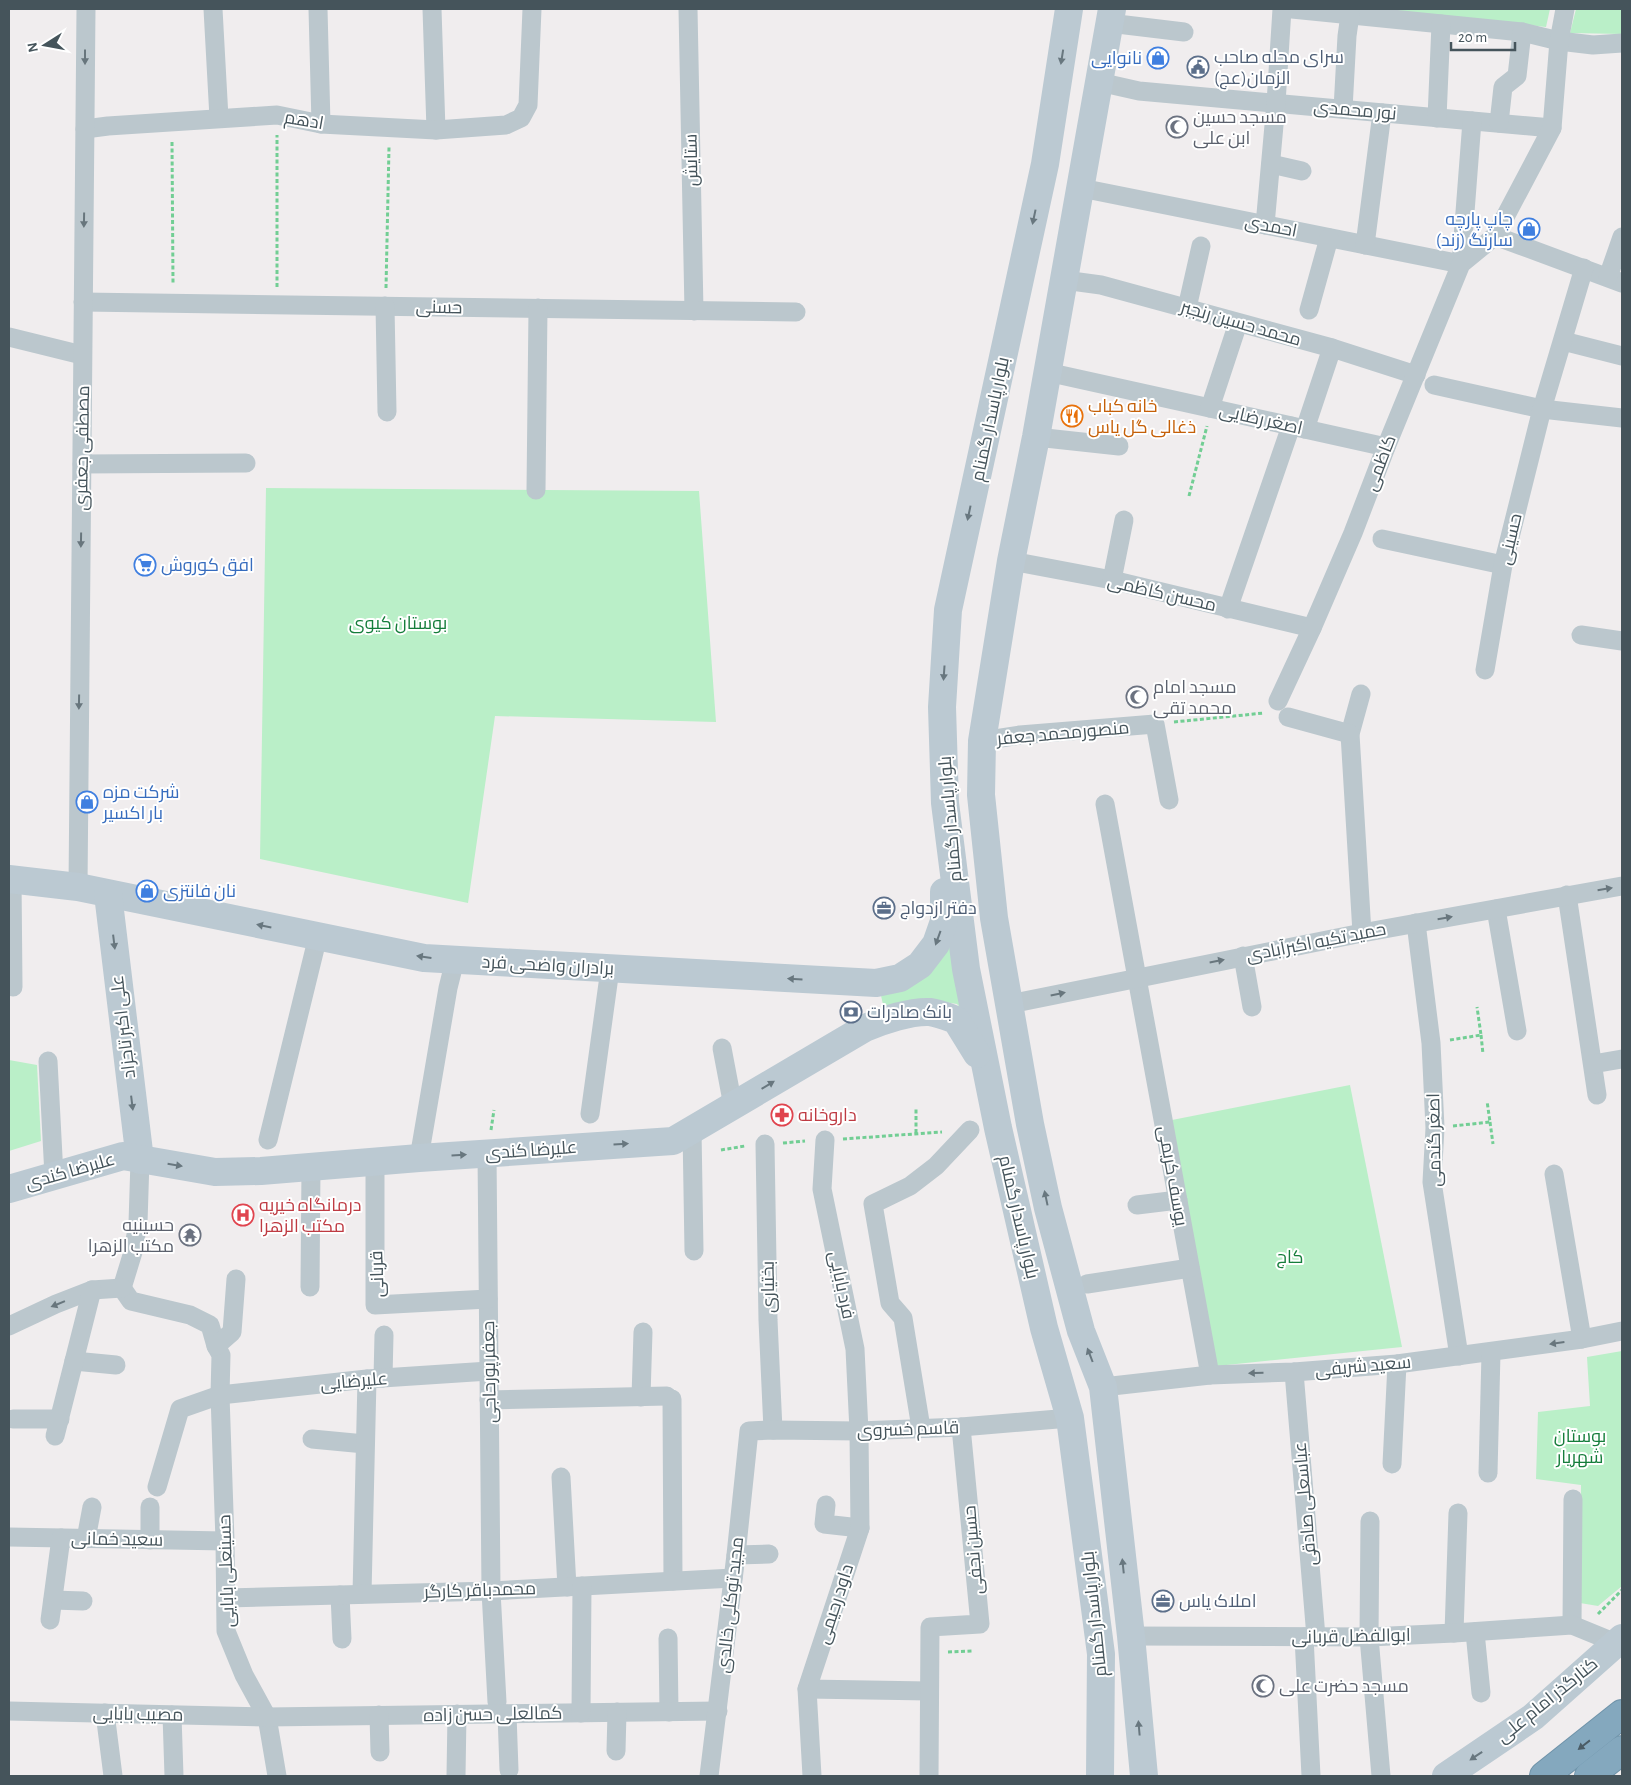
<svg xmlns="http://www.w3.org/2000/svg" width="1631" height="1785" viewBox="0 0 1631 1785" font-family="'Alegreya Sans',Cairo,sans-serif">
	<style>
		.green { fill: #baefc8 }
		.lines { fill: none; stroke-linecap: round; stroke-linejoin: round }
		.highway-casing { stroke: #6f93a9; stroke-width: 30 }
		.path { stroke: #72ce94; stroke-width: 3; stroke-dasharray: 4 2.5; stroke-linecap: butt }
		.street { stroke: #bbc7cd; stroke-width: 19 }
		.secondary { stroke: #bbc9d2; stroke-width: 28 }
		.highway { stroke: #84a8be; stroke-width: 28 }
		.oneway { fill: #68767d }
		.oneway2 { fill: #68777f }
		.oneway3 { fill: #4b5c65 }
		.labels { text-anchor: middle; stroke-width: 4; stroke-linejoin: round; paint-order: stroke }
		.service-label { font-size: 18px; fill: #4e5e75; stroke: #fff; text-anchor: start }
		.shop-label { font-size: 18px; fill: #366cbe; stroke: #fff; text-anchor: start }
		.street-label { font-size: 18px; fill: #45545b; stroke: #fff }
		.worship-label { font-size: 18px; fill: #5b616d; stroke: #fff; text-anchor: start }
		.food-label { font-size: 18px; fill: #c56008; stroke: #fff; text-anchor: start }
		.park-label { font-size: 18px; fill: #157d3b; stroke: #fff }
		.health-label { font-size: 18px; fill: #be3a42; stroke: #fff; text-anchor: start }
	</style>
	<rect width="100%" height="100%" fill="#f0edee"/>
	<!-- green -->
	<g class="green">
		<polygon points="1382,9 1550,9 1546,27"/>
		<polygon points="1576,9 1622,9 1622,34 1570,33"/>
		<polygon points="266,488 699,491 716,722 495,716 468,903 260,859"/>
		<polygon points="951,942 970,1019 957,1004 937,1001 884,1009 880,991"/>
		<polygon points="9,1060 37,1065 41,1141 9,1151"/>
		<polygon points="1350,1085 1402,1347 1217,1366 1172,1120"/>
		<polygon points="1622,1351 1622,1586 1598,1606 1580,1603 1581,1485 1536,1479 1538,1412 1590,1406 1587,1357"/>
	</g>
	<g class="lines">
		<!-- highway casing -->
		<g class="highway-casing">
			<g id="highway">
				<polyline points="1544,1776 1622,1714"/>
				<polyline points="1589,1776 1622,1750"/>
			</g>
		</g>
		<!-- path -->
		<g class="path">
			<polyline points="172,142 173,283"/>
			<polyline points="277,287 277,135"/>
			<polyline points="386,288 389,147"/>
			<polyline points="1189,496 1207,426"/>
			<polyline points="1174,722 1264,713"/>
			<polyline points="1481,1035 1483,1054"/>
			<polyline points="1450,1040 1481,1035 1477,1007"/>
			<polyline points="1490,1122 1493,1144"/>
			<polyline points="1453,1126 1490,1122 1487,1101"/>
			<polyline points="491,1130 494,1110"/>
			<polyline points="916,1133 916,1107"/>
			<polyline points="843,1139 942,1132"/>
			<polyline points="783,1143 805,1141"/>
			<polyline points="721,1150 745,1146"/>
			<polyline points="1598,1614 1622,1590"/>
			<polyline points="948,1652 972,1651"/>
		</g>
		<!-- street -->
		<g class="street">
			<polyline points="213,9 219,118"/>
			<polyline points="318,9 321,124"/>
			<polyline points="432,9 436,130"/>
			<polyline points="688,9 694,311"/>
			<polyline points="1292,9 1522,32 1559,41 1593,45 1622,43"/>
			<polyline points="1109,23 1184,32"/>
			<polyline points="1099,82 1139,91 1552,128"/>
			<polyline points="1343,109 1347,36 1350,15"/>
			<polyline points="1437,118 1441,24"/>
			<polyline points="1499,123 1503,87 1517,76 1522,32"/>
			<polyline points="85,129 108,126 277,115 321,124 436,130 506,125 521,118 528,105 532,9"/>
			<polyline points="1271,164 1302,171"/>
			<polyline points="1081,188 1461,264 1472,121"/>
			<polyline points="1265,225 1276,103 1282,9"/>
			<polyline points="1495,236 1622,283"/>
			<polyline points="1365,245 1382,113"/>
			<polyline points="1608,277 1622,237"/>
			<polyline points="1064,280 1101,285 1332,348 1416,375"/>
			<polyline points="83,302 796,312"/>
			<polyline points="385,306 387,412"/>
			<polyline points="1187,308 1201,246"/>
			<polyline points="1309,310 1329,238"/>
			<polyline points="9,337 82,355"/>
			<polyline points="1563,341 1622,356"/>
			<polyline points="1047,372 1386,447"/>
			<polyline points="1434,385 1542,409 1622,418"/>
			<polyline points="1210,408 1238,323"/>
			<polyline points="1305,429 1332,348"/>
			<polyline points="1036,437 1119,446"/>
			<polyline points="82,464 246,463"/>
			<polyline points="536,490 538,308"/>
			<polyline points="1382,539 1503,565"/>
			<polyline points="1011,561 1112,580 1312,628"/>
			<polyline points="1112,580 1124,520"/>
			<polyline points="1228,609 1291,426"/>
			<polyline points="1581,635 1622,641"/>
			<polyline points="1485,670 1503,565 1542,409 1584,268"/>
			<polyline points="1361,694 1350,734 1362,933"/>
			<polyline points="1278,701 1312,628 1353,533 1386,447 1461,264 1495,236 1552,128 1559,41 1565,9"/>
			<polyline points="1288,717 1350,734"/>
			<polyline points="982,741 1020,735 1155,724 1169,800"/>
			<polyline points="1105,804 1210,1375"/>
			<polyline points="12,879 13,987"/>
			<polyline points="78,887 86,9"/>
			<polyline points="1567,895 1597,1095"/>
			<polyline points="1496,909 1517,1031"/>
			<polyline points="1416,923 1431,1043 1435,1128 1432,1182 1459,1356"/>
			<polyline points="1243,956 1252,1007"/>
			<polyline points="1010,1004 1362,933 1622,886"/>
			<polyline points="722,1048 733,1106"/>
			<polyline points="48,1061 54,1176"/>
			<polyline points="1593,1064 1622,1059"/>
			<polyline points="590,1114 610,969"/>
			<polyline points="692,1130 694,1251"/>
			<polyline points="268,1140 318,936"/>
			<polyline points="765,1144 768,1320 773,1430"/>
			<polyline points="487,1153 491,1591 497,1702"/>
			<polyline points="419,1158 448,988 455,960"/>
			<polyline points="375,1162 375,1305 488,1299"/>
			<polyline points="1554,1174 1582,1339"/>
			<polyline points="1137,1205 1178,1200"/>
			<polyline points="1087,1284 1190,1268"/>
			<polyline points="310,1287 311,1167"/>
			<polyline points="122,1288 131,1301 190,1315 210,1325 216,1346 221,1355 220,1395 225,1541 226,1631 244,1675 267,1717 277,1776"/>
			<polyline points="122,1288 133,1252 138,1223 140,1160"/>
			<polyline points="9,1326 56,1304 92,1290 122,1288"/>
			<polyline points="216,1346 232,1332 236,1279"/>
			<polyline points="74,1361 116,1365"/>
			<polyline points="1294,1372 1316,1637"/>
			<polyline points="383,1378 384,1335"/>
			<polyline points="1103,1387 1210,1375 1294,1372 1397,1364 1582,1339 1622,1331"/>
			<polyline points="641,1397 643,1332"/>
			<polyline points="672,1399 673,1581"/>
			<polyline points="489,1400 667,1396"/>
			<polyline points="13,1419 60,1419"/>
			<polyline points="921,1428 903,1318 890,1303 873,1204 910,1186 936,1166 970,1130"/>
			<polyline points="55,1436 92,1290"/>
			<polyline points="312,1439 365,1444"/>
			<polyline points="1392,1464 1397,1364"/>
			<polyline points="1488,1473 1491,1353"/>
			<polyline points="561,1477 567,1587"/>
			<polyline points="157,1487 180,1409 220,1395 367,1379 489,1371"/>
			<polyline points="826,1505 824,1524 860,1528"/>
			<polyline points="1370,1521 1369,1637 1381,1776"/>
			<polyline points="9,1537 225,1541"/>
			<polyline points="86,1539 92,1507"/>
			<polyline points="150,1540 150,1507"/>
			<polyline points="736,1555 769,1554"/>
			<polyline points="362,1594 367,1379"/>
			<polyline points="340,1595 342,1639"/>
			<polyline points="226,1598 491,1591 733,1578"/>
			<polyline points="53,1600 83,1601"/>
			<polyline points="50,1620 61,1538"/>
			<polyline points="1572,1625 1573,1499"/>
			<polyline points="1475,1632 1481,1693"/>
			<polyline points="1454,1633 1458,1513"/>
			<polyline points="1131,1636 1369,1637 1454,1633 1572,1625 1616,1643"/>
			<polyline points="1304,1637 1311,1776"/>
			<polyline points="668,1638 669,1712"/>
			<polyline points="807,1689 929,1691"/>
			<polyline points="9,1711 267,1717 718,1711"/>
			<polyline points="105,1713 113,1776"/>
			<polyline points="581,1713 582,1586"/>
			<polyline points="507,1714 509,1770"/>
			<polyline points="172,1715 174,1776"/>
			<polyline points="379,1715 380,1752"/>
			<polyline points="616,1751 617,1712"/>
			<polyline points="456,1776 457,1714"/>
			<polyline points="709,1776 736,1555 749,1431 773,1430 859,1431 961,1427 1070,1418"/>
			<polyline points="812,1776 807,1689 860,1528 859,1431 855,1349 822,1189 825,1140"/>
			<polyline points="929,1776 930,1627 980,1624 961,1427"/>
		</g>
		<!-- secondary -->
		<g class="secondary">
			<polyline points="1069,9 1045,164 948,610 942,707 945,803 966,969 998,1128 1044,1328 1070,1418 1101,1654 1100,1776"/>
			<polyline points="1112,9 1036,437 1011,561 982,741 981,795 994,918 1030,1124 1048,1208 1081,1331 1103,1387 1131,1636 1144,1776"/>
			<polyline points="9,879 78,887 424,958 876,983 900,978 920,965 936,944 944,921 944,892"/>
			<polyline points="108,894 140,1160"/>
			<path d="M9 1189 123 1156 215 1172 261 1171 419 1158 673 1141 865 1028C883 1020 911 1011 930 1012 938 1013 948 1017 956 1020L977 1054"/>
			<polyline points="1446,1776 1533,1717 1622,1638"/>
		</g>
		<!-- highway -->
		<use href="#highway" class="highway"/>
	</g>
	<!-- one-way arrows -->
	<defs><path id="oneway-solid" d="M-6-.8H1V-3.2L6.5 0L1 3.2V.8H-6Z" transform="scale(1.25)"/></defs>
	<g class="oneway">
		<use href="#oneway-solid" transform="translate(85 57) rotate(90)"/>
		<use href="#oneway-solid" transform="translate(84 220) rotate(91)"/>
		<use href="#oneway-solid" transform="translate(81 540) rotate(91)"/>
		<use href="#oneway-solid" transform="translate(79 702) rotate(91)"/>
		<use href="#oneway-solid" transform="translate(1605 889) rotate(-9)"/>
		<use href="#oneway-solid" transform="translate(1445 918) rotate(-10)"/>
		<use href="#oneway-solid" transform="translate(1217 961) rotate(-11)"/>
		<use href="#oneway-solid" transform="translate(1058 994) rotate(-12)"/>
		<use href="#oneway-solid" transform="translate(58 1304) rotate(158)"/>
		<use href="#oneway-solid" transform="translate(1557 1343) rotate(172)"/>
		<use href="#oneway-solid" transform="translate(1256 1373) rotate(178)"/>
	</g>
	<g class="oneway2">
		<use href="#oneway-solid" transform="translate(1062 57) rotate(99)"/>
		<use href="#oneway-solid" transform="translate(1034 217) rotate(102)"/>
		<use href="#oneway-solid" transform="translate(969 513) rotate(102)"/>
		<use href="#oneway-solid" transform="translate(944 673) rotate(94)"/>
		<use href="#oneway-solid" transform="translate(264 926) rotate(-168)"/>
		<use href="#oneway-solid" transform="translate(938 938) rotate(110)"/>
		<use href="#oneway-solid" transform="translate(114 942) rotate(83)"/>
		<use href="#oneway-solid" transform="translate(424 957) rotate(-172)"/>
		<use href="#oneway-solid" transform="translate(795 979) rotate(-177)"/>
		<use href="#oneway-solid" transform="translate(768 1085) rotate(-31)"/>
		<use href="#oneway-solid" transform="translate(132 1103) rotate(83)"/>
		<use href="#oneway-solid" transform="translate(621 1144) rotate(-4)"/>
		<use href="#oneway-solid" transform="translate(459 1155) rotate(-4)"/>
		<use href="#oneway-solid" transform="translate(175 1165) rotate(9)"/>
		<use href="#oneway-solid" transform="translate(1046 1198) rotate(-102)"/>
		<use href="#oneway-solid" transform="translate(1090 1355) rotate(-111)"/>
		<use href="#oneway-solid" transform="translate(1123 1566) rotate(-96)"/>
		<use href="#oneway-solid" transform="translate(1139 1728) rotate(-95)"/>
		<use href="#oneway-solid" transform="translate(1476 1756) rotate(146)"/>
	</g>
	<use class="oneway3" href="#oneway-solid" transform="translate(1584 1745) rotate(142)"/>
	<!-- icons -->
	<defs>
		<g id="shop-ring" transform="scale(1.125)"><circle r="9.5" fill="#fff" stroke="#3f7fe0" stroke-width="1.5"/><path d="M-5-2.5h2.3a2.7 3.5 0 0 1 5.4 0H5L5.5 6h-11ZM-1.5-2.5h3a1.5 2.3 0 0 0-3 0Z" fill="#3f7fe0"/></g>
		<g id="civic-ring" transform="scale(1.125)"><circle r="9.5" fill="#fff" stroke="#5c6f8a" stroke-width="1.5"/><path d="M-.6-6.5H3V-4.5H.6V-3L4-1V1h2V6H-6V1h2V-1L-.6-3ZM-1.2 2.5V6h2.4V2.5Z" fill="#5c6f8a"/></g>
		<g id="mosque-ring" transform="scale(1.125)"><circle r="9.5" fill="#fff" stroke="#6b7280" stroke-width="1.5"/><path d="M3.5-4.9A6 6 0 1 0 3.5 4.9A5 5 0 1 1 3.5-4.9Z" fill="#6b7280"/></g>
		<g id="restaurant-ring" transform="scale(1.125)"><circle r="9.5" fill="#fff" stroke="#e8710a" stroke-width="1.5"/><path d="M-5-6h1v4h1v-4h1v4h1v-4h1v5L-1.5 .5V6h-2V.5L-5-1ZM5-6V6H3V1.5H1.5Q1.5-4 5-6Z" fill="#e8710a"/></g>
		<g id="supermarket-ring" transform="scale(1.125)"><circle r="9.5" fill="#fff" stroke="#3f7fe0" stroke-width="1.5"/><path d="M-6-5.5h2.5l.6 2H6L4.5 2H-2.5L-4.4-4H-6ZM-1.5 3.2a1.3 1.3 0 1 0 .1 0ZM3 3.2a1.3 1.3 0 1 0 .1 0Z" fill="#3f7fe0"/></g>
		<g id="office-ring" transform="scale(1.125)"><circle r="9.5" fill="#fff" stroke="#5c6f8a" stroke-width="1.5"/><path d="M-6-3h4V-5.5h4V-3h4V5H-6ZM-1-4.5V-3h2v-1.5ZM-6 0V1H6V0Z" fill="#5c6f8a"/></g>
		<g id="bank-ring" transform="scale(1.125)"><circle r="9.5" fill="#fff" stroke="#5c6f8a" stroke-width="1.5"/><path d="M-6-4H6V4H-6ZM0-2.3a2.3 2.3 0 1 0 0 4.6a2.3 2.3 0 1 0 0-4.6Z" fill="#5c6f8a"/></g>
		<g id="pharmacy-ring" transform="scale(1.125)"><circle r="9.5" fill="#fff" stroke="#e0444e" stroke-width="1.5"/><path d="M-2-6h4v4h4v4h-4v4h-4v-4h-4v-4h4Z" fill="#e0444e"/></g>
		<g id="hospital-ring" transform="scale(1.125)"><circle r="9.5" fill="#fff" stroke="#e0444e" stroke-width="1.5"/><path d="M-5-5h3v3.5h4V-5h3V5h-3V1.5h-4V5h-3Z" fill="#e0444e"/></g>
		<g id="temple-ring" transform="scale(1.125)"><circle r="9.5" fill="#fff" stroke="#6b7280" stroke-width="1.5"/><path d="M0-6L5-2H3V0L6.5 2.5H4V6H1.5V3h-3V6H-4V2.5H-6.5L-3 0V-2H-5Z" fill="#6b7280"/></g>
	</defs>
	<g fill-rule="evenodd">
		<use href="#shop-ring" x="1158" y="58"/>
		<use href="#civic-ring" x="1198" y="67"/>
		<use href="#mosque-ring" x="1177" y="127"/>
		<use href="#shop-ring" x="1529" y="229"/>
		<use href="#restaurant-ring" x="1072" y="416"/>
		<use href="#supermarket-ring" x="145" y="565"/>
		<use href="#mosque-ring" x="1137" y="697"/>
		<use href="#shop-ring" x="87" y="802"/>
		<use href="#shop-ring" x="147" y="891"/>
		<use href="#office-ring" x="884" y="908"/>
		<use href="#bank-ring" x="851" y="1012"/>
		<use href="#pharmacy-ring" x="782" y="1115"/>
		<use href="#hospital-ring" x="243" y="1215"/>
		<use href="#temple-ring" x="190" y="1235"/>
		<use href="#office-ring" x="1163" y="1601"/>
		<use href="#mosque-ring" x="1263" y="1686"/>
	</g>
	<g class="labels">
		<!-- service labels -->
		<g class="service-label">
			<text x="1214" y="63">سرای محله صاحب<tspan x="1214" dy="21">الزمان(عج)</tspan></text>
			<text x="900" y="914">دفتر ازدواج</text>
			<text x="867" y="1018">بانک صادرات</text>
			<text x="1179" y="1607">املاک یاس</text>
		</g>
		<!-- shop labels -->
		<g class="shop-label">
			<text x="1142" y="64" text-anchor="end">نانوایی</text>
			<text x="1513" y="225" text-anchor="end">چاپ پارچه<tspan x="1513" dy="21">سارنگ (زند)</tspan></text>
			<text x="161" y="571">افق کوروش</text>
			<text x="103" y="798">شرکت مزه<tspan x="103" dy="21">بار اکسیر</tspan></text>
			<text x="163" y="897">نان فانتزی</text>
		</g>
		<!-- street labels -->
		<g class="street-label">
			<text transform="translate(1355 110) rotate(5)" y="6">نور محمدی</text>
			<text transform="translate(304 120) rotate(10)" y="6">ادهم</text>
			<text transform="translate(691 160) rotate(-91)" y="6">ستایش</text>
			<text transform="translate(1271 226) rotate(11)" y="6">احمدی</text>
			<text transform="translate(439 307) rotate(1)" y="6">حسنی</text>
			<text transform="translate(1241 323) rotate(16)" y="6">محمد حسین رنجبر</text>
			<text transform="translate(990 419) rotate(-78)" y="6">بلوار پاسدار گمنام</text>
			<text transform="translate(1261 419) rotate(13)" y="6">اصغر رضایی</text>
			<text transform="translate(82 448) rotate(-89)" y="6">مصطفی جعفری</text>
			<text transform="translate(1380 463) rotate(-69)" y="6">کاظمی</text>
			<text transform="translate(1510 539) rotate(-77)" y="6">حسینی</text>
			<text transform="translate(1162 593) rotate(13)" y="6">محسن کاظمی</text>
			<text transform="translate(1063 733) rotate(-5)" y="6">منصورمحمد جعفر</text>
			<text transform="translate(950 819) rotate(-95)" y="6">بلوار پاسدار گمنام</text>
			<text transform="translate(1316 942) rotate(-11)" y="6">حمید تکیه اکبرآبادی</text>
			<text transform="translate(548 965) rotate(3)" y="6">برادران واضحی فرد</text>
			<text transform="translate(123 1027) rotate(-97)" y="6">علی اکبر تاجزاد</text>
			<text transform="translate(1434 1140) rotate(-91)" y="6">اصغر گندمی</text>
			<text transform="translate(531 1150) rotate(-4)" y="6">علیرضا کندی</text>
			<text transform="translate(70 1171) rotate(-16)" y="6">علیرضا کندی</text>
			<text transform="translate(1173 1176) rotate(80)" y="6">یوسف کریمی</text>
			<text transform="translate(1019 1217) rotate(77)" y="6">بلوار پاسدار گمنام</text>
			<text transform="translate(377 1274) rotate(-92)" y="6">قربانی</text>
			<text transform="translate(842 1285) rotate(78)" y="6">فرد بابایی</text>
			<text transform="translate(768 1287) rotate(-91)" y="6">بختیاری</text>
			<text transform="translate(1363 1366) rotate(-5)" y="6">سعید شریفی</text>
			<text transform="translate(489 1372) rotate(-91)" y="6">جعفر پورحاجی</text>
			<text transform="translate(354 1381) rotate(-5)" y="6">علیرضایی</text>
			<text transform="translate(908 1429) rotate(-2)" y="6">قاسم خسروی</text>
			<text transform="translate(1305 1504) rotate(-95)" y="6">عباسعلی صادقی</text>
			<text transform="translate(117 1539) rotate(1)" y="6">سعید خمانی</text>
			<text transform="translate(973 1550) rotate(-95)" y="6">حسین نجفی</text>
			<text transform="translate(226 1571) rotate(-92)" y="6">حسینعلی بابایی</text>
			<text transform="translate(480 1590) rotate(-2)" y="6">محمدباقر کارگر</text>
			<text transform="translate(835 1604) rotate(-72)" y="6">داود رحیمی</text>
			<text transform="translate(730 1605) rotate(-84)" y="6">مجید توکلی خالدی</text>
			<text transform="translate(1094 1614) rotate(-96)" y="6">بلوار پاسدار گمنام</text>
			<text transform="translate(1351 1636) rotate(-1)" y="6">ابوالفضل قربانی</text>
			<text transform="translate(1547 1700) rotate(-39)" y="6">کنارگذر امام علی</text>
			<text transform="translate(138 1714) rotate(1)" y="6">مصیب بابایی</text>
			<text transform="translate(493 1714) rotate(-1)" y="6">کمالعلی حسن زاده</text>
		</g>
		<!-- worship labels -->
		<g class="worship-label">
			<text x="1193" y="123">مسجد حسین<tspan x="1193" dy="21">ابن علی</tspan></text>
			<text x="1153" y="693">مسجد امام<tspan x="1153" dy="21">محمد تقی</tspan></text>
			<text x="174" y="1231" text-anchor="end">حسینیه<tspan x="174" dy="21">مکتب الزهرا</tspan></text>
			<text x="1279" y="1692">مسجد حضرت علی</text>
		</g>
		<!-- food labels -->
		<g class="food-label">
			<text x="1088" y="412">خانه کباب<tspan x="1088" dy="21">ذغالی گل یاس</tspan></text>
		</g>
		<!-- park labels -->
		<g class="park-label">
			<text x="398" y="629">بوستان کیوی</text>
			<text x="1290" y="1263">کاج</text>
			<text x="1580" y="1442">بوستان<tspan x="1580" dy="21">شهریار</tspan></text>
		</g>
		<!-- health labels -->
		<g class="health-label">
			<text x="798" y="1121">داروخانه</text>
			<text x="259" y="1211">درمانگاه خیریه<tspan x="259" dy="21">مکتب الزهرا</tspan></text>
		</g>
	</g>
	<!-- border -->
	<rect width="1631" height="1785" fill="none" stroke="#45545b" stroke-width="20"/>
	<!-- north arrow -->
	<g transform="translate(45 45) rotate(259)" stroke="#ffffff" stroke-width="4" paint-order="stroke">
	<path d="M0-4L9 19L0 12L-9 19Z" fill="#45545b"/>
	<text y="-8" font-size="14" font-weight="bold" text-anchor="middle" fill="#45545b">N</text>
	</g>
	<!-- scale -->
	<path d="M1451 42v8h64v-8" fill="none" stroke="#45545b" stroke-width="2.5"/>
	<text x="1458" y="42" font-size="15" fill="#45545b" stroke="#ffffff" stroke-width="4" paint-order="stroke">20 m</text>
</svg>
